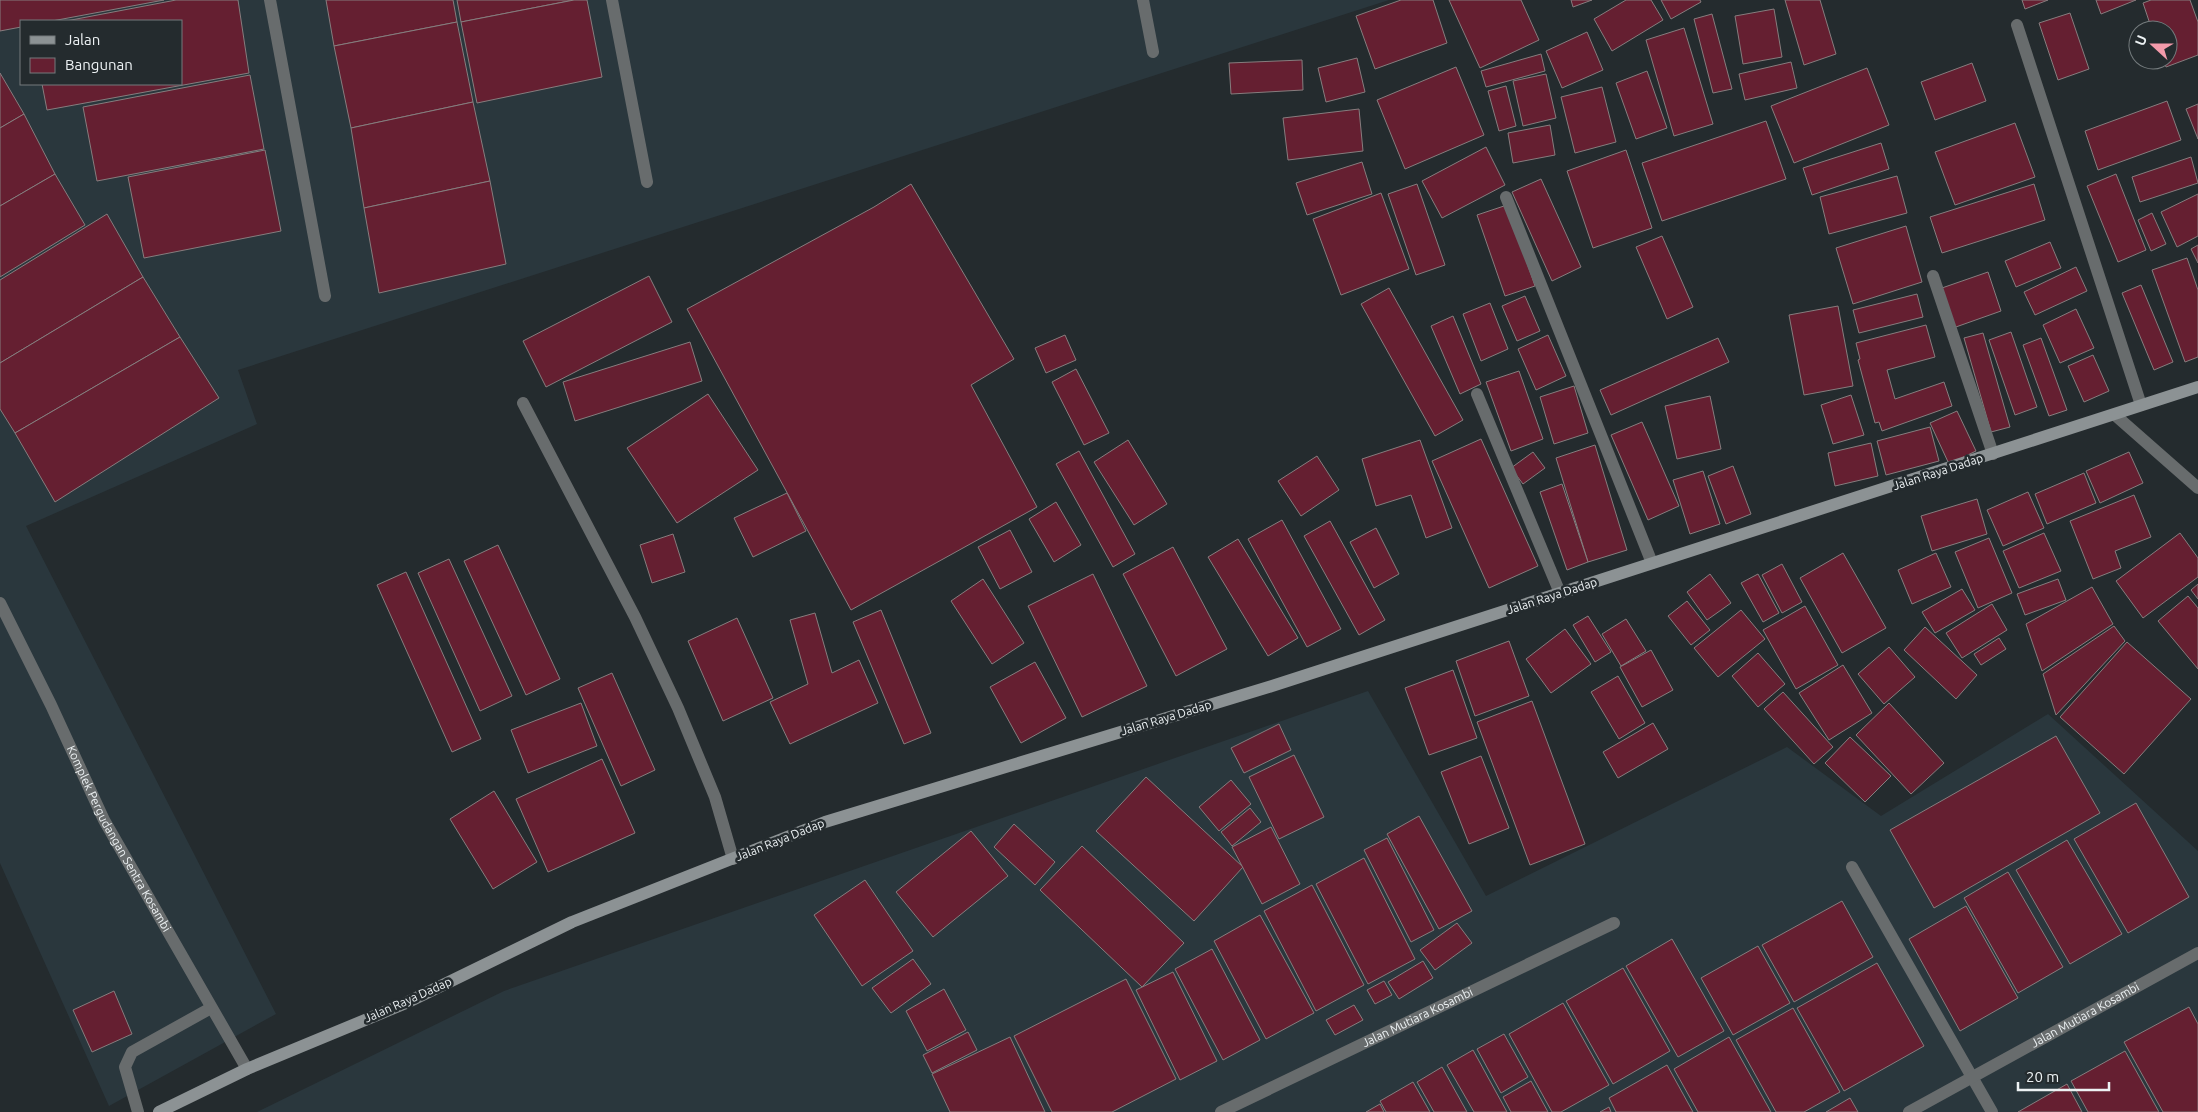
<svg xmlns="http://www.w3.org/2000/svg" width="2198" height="1112" viewBox="0 0 2198 1112" font-family="Ubuntu,sans-serif">
	<style>
		.built { fill: #2a373d; fill-rule: evenodd }
		.building { fill: #651f31; stroke: #867d7e }
		.lines { fill: none; stroke-linecap: round; stroke-linejoin: round }
		.lane { stroke: #686c6d; stroke-width: 12 }
		.street { stroke: #686c6d; stroke-width: 12 }
		.secondary { stroke: #8c9294; stroke-width: 12 }
		.labels { text-anchor: middle; stroke-width: 5; stroke-linejoin: round; paint-order: stroke }
		.street-label { font-size: 12px; fill: #edf2f4; stroke: #242b2e }
	</style>
	<rect width="100%" height="100%" fill="#242b2e"/>
	<!-- built -->
	<g class="built">
		<path d="M0 0H1389L238 370 257 424 26 526 276 1014 109 1106 0 863ZM21 21H181V84H21Z"/>
		<polygon points="1368,691 1486,896 1787,747 1881,816 2048,714 2198,851 2198,1112 257,1112 504,991"/>
	</g>
	<!-- building -->
	<g class="building">
		<polygon points="0,0 164,0 52,21 21,21 21,27 0,31"/>
		<polygon points="176,0 238,0 249,73 47,110 42,84 181,84 181,21 66,21"/>
		<polygon points="326,0 453,0 457,22 334,46"/>
		<polygon points="457,0 574,0 461,22"/>
		<polygon points="574,0 587,0 602,77 477,103 461,22"/>
		<polygon points="1401,0 1433,0 1447,43 1375,69 1356,16"/>
		<polygon points="1449,0 1521,0 1539,40 1480,68"/>
		<polygon points="1571,0 1592,0 1573,7"/>
		<polygon points="1626,0 1651,0 1663,20 1612,51 1594,19"/>
		<polygon points="1661,0 1700,0 1701,2 1671,19"/>
		<polygon points="1785,0 1820,0 1836,54 1804,65"/>
		<polygon points="2022,0 2048,0 2025,9"/>
		<polygon points="2096,0 2136,0 2101,14"/>
		<polygon points="2151,0 2190,0 2198,22 2198,55 2166,67 2163,60 2168,60 2168,30 2152,30 2143,3"/>
		<polygon points="1774,9 1782,57 1743,64 1735,16"/>
		<polygon points="2070,13 2089,69 2058,80 2039,23"/>
		<polygon points="1712,14 1732,89 1713,93 1694,19"/>
		<polygon points="457,22 473,102 351,128 334,46"/>
		<polygon points="1684,28 1713,124 1674,136 1646,40"/>
		<polygon points="1587,32 1603,70 1562,88 1546,51"/>
		<polygon points="1541,54 1545,71 1486,87 1481,71"/>
		<polygon points="1357,58 1365,92 1326,102 1318,68"/>
		<polygon points="1302,60 1303,90 1231,94 1229,63"/>
		<polygon points="1791,62 1797,88 1745,100 1739,74"/>
		<polygon points="1972,63 1986,101 1935,120 1921,82"/>
		<polygon points="1456,67 1484,135 1405,169 1377,100"/>
		<polygon points="1867,68 1889,125 1794,163 1771,106"/>
		<polygon points="1647,71 1667,128 1636,139 1616,83"/>
		<polygon points="0,73 24,114 0,128"/>
		<polygon points="1546,74 1556,118 1523,126 1513,81"/>
		<polygon points="250,75 264,149 97,181 83,107"/>
		<polygon points="1506,86 1516,126 1499,131 1488,91"/>
		<polygon points="1602,87 1616,142 1575,153 1561,97"/>
		<polygon points="2167,101 2181,140 2098,170 2085,131"/>
		<polygon points="473,102 490,181 364,208 351,128"/>
		<polygon points="2198,104 2198,139 2186,109"/>
		<polygon points="1359,109 1363,151 1288,160 1283,118"/>
		<polygon points="24,114 55,174 0,206 0,128"/>
		<polygon points="1766,121 1786,179 1662,221 1642,163"/>
		<polygon points="2015,123 2035,177 1955,205 1935,152"/>
		<polygon points="1550,125 1555,155 1513,163 1508,133"/>
		<polygon points="1881,143 1889,169 1812,195 1803,168"/>
		<polygon points="1486,147 1505,185 1442,218 1422,181"/>
		<polygon points="265,150 281,231 144,258 128,177"/>
		<polygon points="1626,150 1652,228 1593,248 1567,171"/>
		<polygon points="2191,157 2198,183 2140,202 2132,177"/>
		<polygon points="1362,162 1372,194 1307,215 1296,183"/>
		<polygon points="55,174 85,225 0,277 0,206"/>
		<polygon points="2116,174 2146,250 2118,262 2087,186"/>
		<polygon points="1897,176 1907,213 1829,234 1820,197"/>
		<polygon points="1541,179 1581,267 1552,281 1512,192"/>
		<polygon points="490,181 506,264 379,293 364,208"/>
		<polygon points="911,184 1014,359 971,385 1037,507 851,610 687,309 874,207"/>
		<polygon points="1417,184 1445,265 1416,275 1388,194"/>
		<polygon points="2034,184 2045,220 1942,253 1930,217"/>
		<polygon points="1381,193 1409,269 1341,295 1313,219"/>
		<polygon points="2198,194 2198,236 2177,247 2161,212"/>
		<polygon points="1507,205 1535,286 1505,296 1477,215"/>
		<polygon points="2152,213 2166,244 2151,251 2138,220"/>
		<polygon points="107,214 143,277 0,363 0,280"/>
		<polygon points="1906,226 1922,282 1853,304 1836,248"/>
		<polygon points="1662,236 1693,307 1667,319 1636,247"/>
		<polygon points="2050,242 2061,268 2016,287 2005,261"/>
		<polygon points="2198,245 2198,263 2191,249"/>
		<polygon points="2187,258 2198,290 2198,357 2185,362 2152,270"/>
		<polygon points="2076,267 2087,291 2035,315 2024,292"/>
		<polygon points="1988,272 2001,311 1953,328 1939,289"/>
		<polygon points="649,276 672,322 546,387 523,341"/>
		<polygon points="143,277 180,337 15,433 0,409 0,363"/>
		<polygon points="2141,285 2173,362 2154,370 2122,293"/>
		<polygon points="1389,288 1463,420 1435,436 1361,304"/>
		<polygon points="1917,294 1923,317 1859,333 1853,310"/>
		<polygon points="1525,296 1540,331 1517,341 1502,306"/>
		<polygon points="1490,303 1508,349 1481,361 1463,314"/>
		<polygon points="1838,306 1853,386 1804,395 1789,315"/>
		<polygon points="2076,309 2094,348 2060,363 2043,325"/>
		<polygon points="1453,316 1481,384 1460,394 1431,326"/>
		<polygon points="1926,325 1935,357 1887,370 1895,399 1944,382 1952,406 1882,431 1879,422 1875,423 1858,360 1860,359 1856,343"/>
		<polygon points="2011,332 2037,407 2015,415 1989,340"/>
		<polygon points="1983,333 2010,427 1991,432 1964,338"/>
		<polygon points="1065,335 1076,360 1046,373 1035,348"/>
		<polygon points="1548,335 1566,376 1536,390 1518,349"/>
		<polygon points="180,337 219,398 55,502 15,433"/>
		<polygon points="1718,338 1729,362 1611,415 1600,390"/>
		<polygon points="2041,338 2067,410 2049,416 2023,345"/>
		<polygon points="690,342 702,381 575,421 563,382"/>
		<polygon points="2093,355 2109,391 2084,402 2068,366"/>
		<polygon points="1076,369 1109,433 1084,445 1052,382"/>
		<polygon points="1519,371 1543,439 1511,451 1486,382"/>
		<polygon points="1574,386 1588,433 1554,444 1540,397"/>
		<polygon points="708,394 758,470 677,523 627,448"/>
		<polygon points="1851,395 1864,435 1833,444 1821,405"/>
		<polygon points="1710,396 1721,449 1677,459 1665,406"/>
		<polygon points="1957,411 1976,451 1949,464 1930,423"/>
		<polygon points="1642,422 1679,506 1648,520 1611,435"/>
		<polygon points="1930,427 1939,461 1886,475 1877,441"/>
		<polygon points="1481,439 1538,566 1489,588 1432,461"/>
		<polygon points="1128,440 1167,504 1134,525 1094,462"/>
		<polygon points="1420,440 1452,528 1426,538 1411,495 1376,506 1362,459"/>
		<polygon points="1871,443 1878,476 1835,486 1828,453"/>
		<polygon points="1595,445 1627,550 1588,562 1556,458"/>
		<polygon points="1079,451 1135,554 1113,567 1056,464"/>
		<polygon points="1533,452 1545,468 1523,484 1511,468"/>
		<polygon points="2129,452 2143,483 2100,503 2086,471"/>
		<polygon points="1317,456 1339,490 1301,516 1278,481"/>
		<polygon points="1733,466 1751,514 1726,524 1708,476"/>
		<polygon points="1703,471 1720,524 1690,534 1673,480"/>
		<polygon points="2084,473 2096,503 2047,524 2035,494"/>
		<polygon points="1562,484 1588,562 1567,570 1540,492"/>
		<polygon points="2028,492 2044,528 2003,546 1987,510"/>
		<polygon points="787,493 806,531 753,557 734,518"/>
		<polygon points="2134,495 2151,537 2115,551 2121,568 2093,579 2070,521"/>
		<polygon points="1977,499 1987,534 1932,551 1921,516"/>
		<polygon points="1056,502 1081,545 1054,562 1029,519"/>
		<polygon points="1282,520 1341,629 1307,647 1248,539"/>
		<polygon points="1330,521 1385,620 1359,635 1304,536"/>
		<polygon points="1376,528 1399,574 1374,588 1350,542"/>
		<polygon points="1010,530 1032,572 1000,589 978,547"/>
		<polygon points="2044,533 2061,571 2019,588 2003,551"/>
		<polygon points="2180,533 2198,558 2198,577 2143,618 2116,581"/>
		<polygon points="673,534 685,572 652,583 640,545"/>
		<polygon points="1989,538 2012,593 1978,608 1955,552"/>
		<polygon points="1238,539 1298,638 1268,656 1208,557"/>
		<polygon points="498,545 560,679 526,695 464,561"/>
		<polygon points="1173,547 1227,649 1176,676 1123,574"/>
		<polygon points="1843,553 1886,628 1842,653 1800,578"/>
		<polygon points="1936,553 1951,587 1912,604 1898,570"/>
		<polygon points="449,559 512,696 480,711 418,573"/>
		<polygon points="1782,564 1802,602 1782,613 1762,575"/>
		<polygon points="406,572 481,739 452,752 377,585"/>
		<polygon points="1093,574 1147,686 1082,717 1028,606"/>
		<polygon points="1710,574 1731,603 1707,620 1687,592"/>
		<polygon points="1758,574 1779,613 1763,622 1741,583"/>
		<polygon points="983,579 1024,643 992,664 951,601"/>
		<polygon points="2058,579 2066,600 2025,615 2017,594"/>
		<polygon points="2198,584 2198,599 2191,590"/>
		<polygon points="2092,587 2113,624 2042,671 2026,624"/>
		<polygon points="1962,589 1975,610 1935,633 1922,612"/>
		<polygon points="2188,596 2198,608 2198,669 2158,621"/>
		<polygon points="1687,601 1710,630 1691,645 1668,616"/>
		<polygon points="1992,604 2007,630 1962,658 1946,633"/>
		<polygon points="1805,606 1838,665 1796,689 1763,630"/>
		<polygon points="881,610 931,733 904,744 853,622"/>
		<polygon points="1741,610 1765,639 1718,677 1694,648"/>
		<polygon points="815,613 832,673 859,660 878,703 790,744 770,702 808,684 790,620"/>
		<polygon points="1588,616 1611,652 1595,662 1573,625"/>
		<polygon points="737,618 773,698 723,721 688,641"/>
		<polygon points="1626,619 1646,651 1621,666 1602,634"/>
		<polygon points="2114,626 2125,641 2056,715 2043,674"/>
		<polygon points="1925,627 1977,675 1956,699 1904,650"/>
		<polygon points="1565,629 1591,664 1551,693 1526,659"/>
		<polygon points="1999,638 2006,649 1981,665 1974,654"/>
		<polygon points="1509,641 1529,696 1475,716 1456,661"/>
		<polygon points="2127,642 2191,699 2124,774 2060,717"/>
		<polygon points="1889,647 1915,677 1884,704 1858,674"/>
		<polygon points="1651,650 1673,690 1642,707 1620,667"/>
		<polygon points="1758,653 1785,684 1758,707 1732,676"/>
		<polygon points="1035,662 1066,718 1021,743 990,687"/>
		<polygon points="1843,665 1872,713 1829,740 1799,693"/>
		<polygon points="1453,670 1477,738 1429,755 1405,688"/>
		<polygon points="612,673 655,770 621,786 578,688"/>
		<polygon points="1618,676 1645,723 1619,739 1591,692"/>
		<polygon points="1783,692 1833,747 1814,764 1764,709"/>
		<polygon points="1532,701 1585,844 1530,865 1477,722"/>
		<polygon points="581,703 597,746 528,773 511,730"/>
		<polygon points="1889,703 1944,763 1911,794 1856,735"/>
		<polygon points="1653,723 1668,749 1618,778 1603,752"/>
		<polygon points="1279,724 1291,750 1244,773 1231,748"/>
		<polygon points="2056,736 2100,813 1934,908 1890,830"/>
		<polygon points="1850,737 1891,776 1865,802 1825,763"/>
		<polygon points="1294,755 1324,817 1279,839 1249,777"/>
		<polygon points="1481,756 1509,828 1469,844 1441,772"/>
		<polygon points="602,759 635,833 548,872 516,799"/>
		<polygon points="1146,777 1243,867 1194,921 1096,831"/>
		<polygon points="1231,780 1251,804 1219,831 1199,807"/>
		<polygon points="494,791 537,862 493,889 450,819"/>
		<polygon points="2136,803 2189,897 2128,933 2074,839"/>
		<polygon points="1250,808 1261,822 1232,846 1221,832"/>
		<polygon points="1419,816 1472,911 1439,929 1387,834"/>
		<polygon points="1014,824 1055,862 1035,885 994,847"/>
		<polygon points="1271,827 1300,884 1262,904 1232,847"/>
		<polygon points="971,831 1008,876 933,937 896,892"/>
		<polygon points="1387,838 1434,930 1411,942 1364,850"/>
		<polygon points="2067,840 2122,934 2070,964 2016,870"/>
		<polygon points="1082,846 1184,943 1142,987 1040,890"/>
		<polygon points="1364,858 1415,959 1368,984 1316,884"/>
		<polygon points="2008,872 2063,967 2018,993 1964,898"/>
		<polygon points="865,880 913,951 862,986 814,915"/>
		<polygon points="1312,885 1364,985 1316,1011 1264,911"/>
		<polygon points="1842,901 1873,957 1794,1002 1762,945"/>
		<polygon points="1966,906 2018,998 1960,1031 1909,939"/>
		<polygon points="1260,915 1314,1013 1266,1039 1214,941"/>
		<polygon points="1457,923 1472,943 1435,970 1420,950"/>
		<polygon points="1672,939 1724,1031 1678,1057 1626,966"/>
		<polygon points="1758,946 1790,1003 1733,1035 1701,978"/>
		<polygon points="1212,949 1260,1040 1223,1060 1175,969"/>
		<polygon points="913,959 931,984 891,1013 872,988"/>
		<polygon points="1423,961 1433,978 1399,999 1388,982"/>
		<polygon points="1877,963 1924,1046 1844,1091 1797,1008"/>
		<polygon points="1623,968 1670,1051 1613,1084 1566,1001"/>
		<polygon points="1173,972 1217,1061 1180,1080 1136,990"/>
		<polygon points="1126,979 1176,1079 1112,1112 1052,1112 1014,1036"/>
		<polygon points="1384,981 1392,995 1375,1004 1367,990"/>
		<polygon points="944,989 966,1030 927,1051 906,1011"/>
		<polygon points="114,991 132,1034 92,1052 73,1010"/>
		<polygon points="1563,1003 1609,1085 1561,1112 1552,1112 1509,1034"/>
		<polygon points="1354,1005 1363,1020 1335,1035 1326,1020"/>
		<polygon points="2189,1007 2198,1024 2198,1112 2163,1112 2124,1042"/>
		<polygon points="1793,1008 1840,1092 1804,1112 1776,1112 1736,1040"/>
		<polygon points="968,1032 977,1050 932,1073 923,1055"/>
		<polygon points="1504,1034 1528,1077 1501,1093 1477,1049"/>
		<polygon points="1010,1037 1045,1112 950,1112 932,1074"/>
		<polygon points="1729,1037 1771,1112 1698,1112 1674,1069"/>
		<polygon points="1473,1050 1507,1112 1474,1112 1447,1065"/>
		<polygon points="2125,1051 2159,1112 2088,1112 2071,1081"/>
		<polygon points="1667,1065 1693,1112 1616,1112 1609,1098"/>
		<polygon points="1442,1067 1467,1112 1434,1112 1417,1082"/>
		<polygon points="1531,1081 1548,1112 1511,1112 1503,1097"/>
		<polygon points="1413,1082 1430,1112 1386,1112 1380,1101"/>
		<polygon points="2067,1084 2082,1112 2018,1112"/>
		<polygon points="1850,1098 1858,1112 1826,1112"/>
		<polygon points="1380,1104 1384,1112 1366,1112"/>
		<polygon points="1609,1107 1611,1112 1600,1112"/>
	</g>
	<g class="lines">
		<!-- lane -->
		<g class="lane">
			<polyline points="270,0 325,296"/>
			<polyline points="612,0 647,182"/>
			<polyline points="1143,0 1153,52"/>
			<polyline points="523,403 635,617 678,708 715,797 733,859"/>
			<path id="s1" d="M0 603 51 705 104 820 247 1069"/>
			<polyline points="1852,867 1992,1112"/>
			<polyline points="138,1112 125,1067 132,1052 211,1008"/>
			<path id="s2" d="M1221 1112 1614 923"/>
			<path id="s3" d="M1909 1112 2198 953"/>
		</g>
		<!-- street -->
		<g class="street">
			<polyline points="2017,25 2141,405"/>
			<polyline points="1506,197 1652,563"/>
			<polyline points="1933,276 1993,454"/>
			<polyline points="1477,394 1560,593"/>
			<polyline points="2115,415 2198,488"/>
		</g>
		<!-- secondary -->
		<polyline class="secondary" points="159,1112 247,1069 406,1003 572,922 825,822 1272,686 2198,387"/>
	</g>
	<g class="labels">
		<!-- street labels -->
		<g class="street-label">
			<text transform="translate(1938 472) rotate(-18)" y="4">Jalan Raya Dadap</text>
			<text transform="translate(1552 596) rotate(-18)" y="4">Jalan Raya Dadap</text>
			<text transform="translate(1166 718) rotate(-17)" y="4">Jalan Raya Dadap</text>
			<text dy="4" stroke="none"><textPath href="#s1" startOffset="264">Komplek Pergudangan Sentra Kosambi</textPath></text>
			<text transform="translate(780 840) rotate(-22)" y="4">Jalan Raya Dadap</text>
			<text transform="translate(408 1000) rotate(-24)" y="4">Jalan Raya Dadap</text>
			<text dy="4" stroke="none"><textPath href="#s3" startOffset="201">Jalan Mutiara Kosambi</textPath></text>
			<text dy="4" stroke="none"><textPath href="#s2" startOffset="218">Jalan Mutiara Kosambi</textPath></text>
		</g>
	</g>
	<!-- legend -->
	<rect x="20" y="20" width="162" height="65" fill="#242b2e" stroke="#747b7d"/>
	<rect x="30" y="36" width="25" height="8" fill="#8c9294" stroke="#747b7d"/>
	<text x="65" y="45" font-size="15" fill="#edf2f4">Jalan</text>
	<rect x="30" y="58" width="25" height="15" fill="#651f31" stroke="#747b7d"/>
	<text x="65" y="70" font-size="15" fill="#edf2f4">Bangunan</text>
	<!-- north arrow -->
	<g transform="translate(2153 45) rotate(291)"><circle r="24" fill="#242b2e" stroke="#747b7d"/>
	<path d="M0-4L9 19L0 12L-9 19Z" fill="#f39aaa"/>
	<text y="-8" font-size="14" font-weight="bold" text-anchor="middle" fill="#edf2f4">U</text>
	</g>
	<!-- scale -->
	<path d="M2018 1082v8h91v-8" fill="none" stroke="#edf2f4" stroke-width="2.5"/>
	<text x="2026" y="1082" font-size="15" fill="#edf2f4" stroke="#242b2e" stroke-width="4" paint-order="stroke">20 m</text>
</svg>
